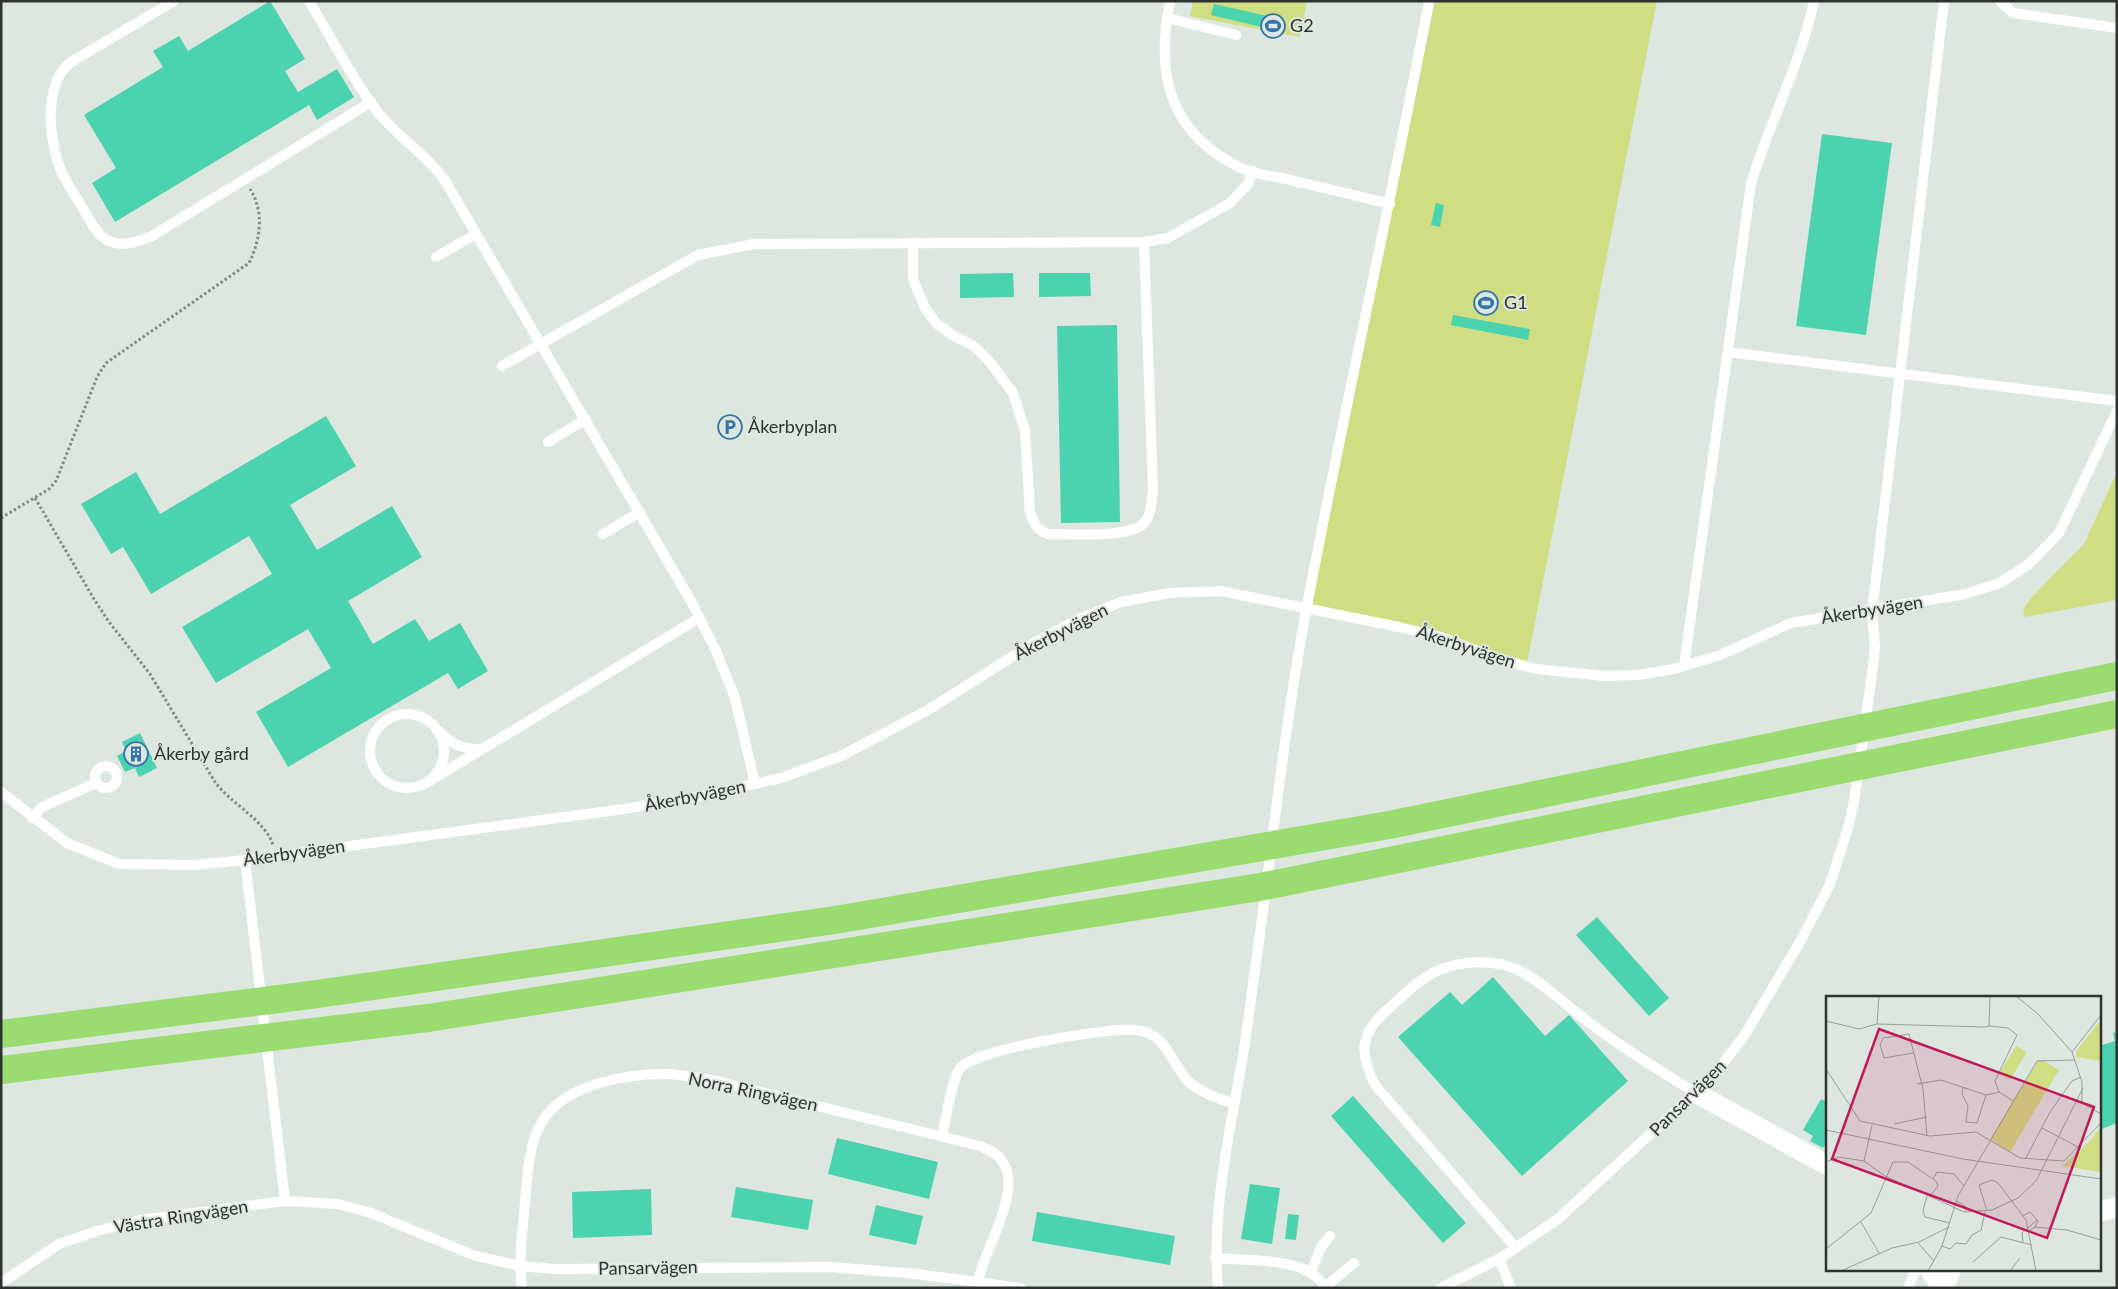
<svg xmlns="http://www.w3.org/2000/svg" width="2118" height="1289" viewBox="0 0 2118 1289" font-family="Lato,sans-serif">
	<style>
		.green { fill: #d0dd82 }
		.building { fill: #4bd2ae }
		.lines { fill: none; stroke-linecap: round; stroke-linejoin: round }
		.path { stroke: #838a84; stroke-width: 3; stroke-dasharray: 2.5 2.5; stroke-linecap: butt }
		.service { stroke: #fff; stroke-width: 10 }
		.minor { stroke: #fff; stroke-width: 20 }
		.motorway { stroke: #9bdc70; stroke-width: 28 }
		.labels { text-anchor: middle; stroke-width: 4; stroke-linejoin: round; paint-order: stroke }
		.poi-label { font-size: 18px; fill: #2f3330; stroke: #dde7df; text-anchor: start }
		.street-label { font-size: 18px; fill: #2f3330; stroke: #dde7df }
		.inset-road { fill: none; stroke: #979f99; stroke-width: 1 }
		.view { fill: #c2185b; fill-opacity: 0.15; stroke: #c2185b; stroke-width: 2.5 }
		.inset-edge { fill: none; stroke: #2f3330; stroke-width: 2.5 }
	</style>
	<rect width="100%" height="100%" fill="#dde7df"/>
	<!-- green -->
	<g class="green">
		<polygon points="1193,1 1307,1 1300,37 1190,16"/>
		<polygon points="1435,1 1657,1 1527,663 1311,606"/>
		<polygon points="2117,472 2117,600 2025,617 2023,610 2032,597 2084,544"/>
	</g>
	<!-- building -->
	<g class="building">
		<polygon points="270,1 305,59 285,71 298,92 337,69 354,97 317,120 309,105 115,222 92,183 116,168 84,115 163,67 153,51 179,36 188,51"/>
		<polygon points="1214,4 1272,17 1270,29 1211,15"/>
		<polygon points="1822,134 1892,143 1866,335 1796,326"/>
		<polygon points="1436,203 1444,205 1440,227 1431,225"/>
		<polygon points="1013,273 1014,297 960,298 960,274"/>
		<polygon points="1039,273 1090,273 1091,296 1039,297"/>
		<polygon points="1453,315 1530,329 1528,340 1451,325"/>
		<polygon points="1117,325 1120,522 1061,523 1057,326"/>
		<polygon points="326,416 356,466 290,505 317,550 392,506 422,557 348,601 373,644 415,619 429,641 460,623 488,671 458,689 448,673 288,767 256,712 331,668 308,629 216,683 182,627 272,574 249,536 151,594 123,547 111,554 81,504 136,472 160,514"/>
		<polygon points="140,733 157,768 139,777 135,768 125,772 117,756 126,751 122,742"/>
		<polygon points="1597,917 1669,998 1649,1016 1576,935"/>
		<polygon points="1493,977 1545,1036 1569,1015 1628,1081 1522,1176 1398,1037 1450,992 1462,1005"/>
		<polygon points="2117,1032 2117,1123 2099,1130 2099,1046 2115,1041 2113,1033"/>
		<polygon points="1353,1096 1466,1223 1443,1243 1331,1116"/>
		<polygon points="1821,1099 1827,1102 1827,1141 1823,1148 1810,1141 1813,1136 1803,1130"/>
		<polygon points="837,1138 938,1162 929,1199 828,1174"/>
		<polygon points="1250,1184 1280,1188 1272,1244 1241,1239"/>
		<polygon points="736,1187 813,1200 808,1230 731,1217"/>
		<polygon points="651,1189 652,1235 573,1238 572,1192"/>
		<polygon points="876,1205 923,1216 916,1245 869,1235"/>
		<polygon points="1037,1212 1175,1236 1170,1265 1032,1241"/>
		<polygon points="1288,1214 1299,1215 1296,1240 1285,1239"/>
	</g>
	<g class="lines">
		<!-- path -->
		<g class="path">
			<path d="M35 498 94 599 109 622 150 674 215 782C230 803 266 821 273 845"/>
			<path d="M1 518 49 489 56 481 97 377 106 363 249 263C260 241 265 212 250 189"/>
		</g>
		<!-- service -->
		<g class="service">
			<path d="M174 1 71 62C44 83 49 134 58 163 63 179 74 193 82 207 88 217 95 232 104 238 120 249 136 242 152 236L371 102"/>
			<path d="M309 1C331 37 351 77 376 110 396 136 425 153 444 179L691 601 716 651 735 698 755 784"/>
			<path d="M1170 1C1155 75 1169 133 1241 168 1254 174 1272 176 1286 179 1320 187 1355 195 1390 204"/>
			<polyline points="2000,1 2013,13 2117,28"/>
			<polyline points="1167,18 1236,35"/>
			<path d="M913 243V279L925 308 937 324 954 336 974 346 989 361 1013 393 1025 431 1030 513C1034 524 1037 530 1048 534 1070 534 1131 539 1145 522 1152 513 1152 498 1153 488L1144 242"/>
			<polyline points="436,257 476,234"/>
			<polyline points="1728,352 2117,401"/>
			<polyline points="502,366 698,255 754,244 1144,242 1168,238 1230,203 1248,184 1253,171"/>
			<polyline points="548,442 586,419"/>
			<polyline points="603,534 640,512"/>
			<path d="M1684 666 1751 184C1769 122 1801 64 1814 1"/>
			<circle cx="407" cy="751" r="37"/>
			<path d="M440 732C452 744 463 750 480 749"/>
			<circle cx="106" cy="777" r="11"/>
			<polyline points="428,782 699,618"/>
			<polyline points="1,792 67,843 119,864 194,865 245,860 624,809 696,797 781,778 841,756 928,710 1034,643 1079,619 1121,602 1170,593 1221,591 1399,627 1441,637 1496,658 1536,669 1604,676 1638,675 1674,669 1720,655 1791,623 1965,594 2000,583 2029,564 2059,533 2117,411"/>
			<polyline points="32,818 42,807 96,783"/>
			<polyline points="245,860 285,1201"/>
			<path d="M942 1136C946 1120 951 1079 961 1067 976 1050 1109 1027 1134 1030 1139 1030 1148 1032 1152 1035 1168 1044 1175 1067 1187 1080 1198 1092 1218 1098 1234 1104"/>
			<path d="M1516 1248 1375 1085C1359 1052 1359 1034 1389 1008 1403 996 1419 979 1437 971 1461 960 1494 959 1518 970 1538 979 1564 1003 1582 1017 1618 1045 1657 1069 1696 1093"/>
			<path d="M1215 1258C1246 1261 1310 1256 1325 1288"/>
			<polyline points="1499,1259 1511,1288"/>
			<polyline points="1311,1272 1321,1247 1330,1236"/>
			<polyline points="1,1283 59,1244 97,1231 140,1220 285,1201 338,1204 371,1213 473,1255 519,1266 554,1269 830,1267 917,1274 1021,1288"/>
			<polyline points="1325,1287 1354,1263"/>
			<path d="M522 1288C518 1259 523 1230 525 1201 528 1174 528 1144 543 1120 567 1083 630 1073 670 1074 684 1075 698 1078 712 1080L980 1146C989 1150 999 1154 1004 1164 1021 1195 984 1249 978 1282"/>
			<path d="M1218 1288C1212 1214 1227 1145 1240 1073 1247 1035 1251 995 1257 956 1273 840 1285 722 1307 606 1345 404 1391 203 1429 1"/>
			<polyline points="1441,1288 1499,1259 1558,1219 1713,1076 1744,1036 1801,940 1830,884 1848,828 1854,802 1873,667 1875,647 1872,612 1944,1"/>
			<polyline points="1908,1288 1916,1270"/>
		</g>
		<!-- minor -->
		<g class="minor">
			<polyline points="1696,1093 1827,1165"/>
			<polyline points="2099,1212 2117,1207"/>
			<polyline points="1930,1270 1942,1288"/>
			<polyline points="1944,1288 1951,1270"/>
		</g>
		<!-- motorway -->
		<g class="motorway">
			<polyline points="1,1034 310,995 835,920 1140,868 1389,825 2117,676"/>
			<polyline points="1,1070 428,1018 1260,887 2117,714"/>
		</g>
	</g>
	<!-- icons -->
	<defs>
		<g id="stadium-ring" transform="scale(1.25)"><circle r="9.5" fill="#dde7df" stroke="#3374aa" stroke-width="1.5"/><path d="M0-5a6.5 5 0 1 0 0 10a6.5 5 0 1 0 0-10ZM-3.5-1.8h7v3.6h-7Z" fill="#3374aa"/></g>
		<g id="parking-ring" transform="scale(1.25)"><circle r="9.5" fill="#dde7df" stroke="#3374aa" stroke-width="1.5"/><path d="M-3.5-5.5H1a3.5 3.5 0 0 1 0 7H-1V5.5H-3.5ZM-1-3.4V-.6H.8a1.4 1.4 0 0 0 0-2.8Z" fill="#3374aa"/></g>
		<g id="building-ring" transform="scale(1.25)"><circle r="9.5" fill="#dde7df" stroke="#3374aa" stroke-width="1.5"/><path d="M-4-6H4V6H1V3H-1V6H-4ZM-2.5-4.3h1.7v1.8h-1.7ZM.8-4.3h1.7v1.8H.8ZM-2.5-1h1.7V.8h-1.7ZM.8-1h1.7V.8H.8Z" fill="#3374aa"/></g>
	</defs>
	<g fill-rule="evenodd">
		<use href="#stadium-ring" x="1273" y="26"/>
		<use href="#stadium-ring" x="1486" y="303"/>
		<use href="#parking-ring" x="730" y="427"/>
		<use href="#building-ring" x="136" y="754"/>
	</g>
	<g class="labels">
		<!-- poi labels -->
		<g class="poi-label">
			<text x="1290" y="32">G2</text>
			<text x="1504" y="309">G1</text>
			<text x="748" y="433">Åkerbyplan</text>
			<text x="154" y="760">Åkerby gård</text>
		</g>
		<!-- street labels -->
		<g class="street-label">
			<text transform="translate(1872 610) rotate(-9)" y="6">Åkerbyvägen</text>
			<text transform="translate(1061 632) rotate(-27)" y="6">Åkerbyvägen</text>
			<text transform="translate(1466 647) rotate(18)" y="6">Åkerbyvägen</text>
			<text transform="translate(695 796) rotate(-11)" y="6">Åkerbyvägen</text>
			<text transform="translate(294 853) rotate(-8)" y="6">Åkerbyvägen</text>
			<text transform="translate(753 1092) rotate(12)" y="6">Norra Ringvägen</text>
			<text transform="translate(1688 1098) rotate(-45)" y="6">Pansarvägen</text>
			<text transform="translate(181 1217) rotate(-9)" y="6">Västra Ringvägen</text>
			<text transform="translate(648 1268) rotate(-1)" y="6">Pansarvägen</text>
		</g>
	</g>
	<!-- overview -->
	<g transform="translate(1826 996)">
		<rect width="275" height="275" fill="#dde7df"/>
		<path d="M275 24V65L250 61V55ZM190 50 201 56 184 84 173 78ZM216 64 233 74 184 156 164 143 212 65ZM275 131V176L236 170 263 146Z" fill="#d0dd82"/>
		<path class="inset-road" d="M190 0 212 18 246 56 256 86V107L275 118M0 25 33 33 51 28 159 31 163 30 164 0M51 28 53 0M163 30 182 32 191 39 169 85 173 96 187 105M246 56 275 19M87 57 58 62 54 49 57 42 83 38 97 93 101 140M0 73 34 125 104 140 150 136 194 162 238 165 275 127M91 88 115 84 160 99 174 96M137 91 136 98 142 110 140 126 151 127 160 99M68 128 101 121M216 132 254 152M0 134 137 163 275 183M200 162 224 116 246 85 255 81M38 165 46 129M0 166 13 161 38 165 59 180 138 216 166 214 192 202 210 185 257 92M107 183 111 176 128 178 138 190M102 197 97 214 99 221 124 227M130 205 139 210 140 216M161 215 153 189 166 184 172 187 200 224 210 275M197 220 204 216 212 225 209 231M35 226 53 257M203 235 209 231 241 234 275 244M197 246 196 237 211 224M92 247 108 265M116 250 124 253 130 247 140 248 146 239 155 234 159 216M0 253 45 217 67 166H82L110 185 112 190 105 199M147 266 175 241 206 249M15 275 66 252 93 246 123 231M102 275 116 250 132 200 211 65 248 64M184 275 194 262"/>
		<path class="view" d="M53 33 268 111 221 242 6 163Z"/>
		<rect width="275" height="275" class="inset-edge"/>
	</g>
	<!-- border -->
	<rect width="2118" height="1289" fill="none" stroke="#2f3330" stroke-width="5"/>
</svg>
